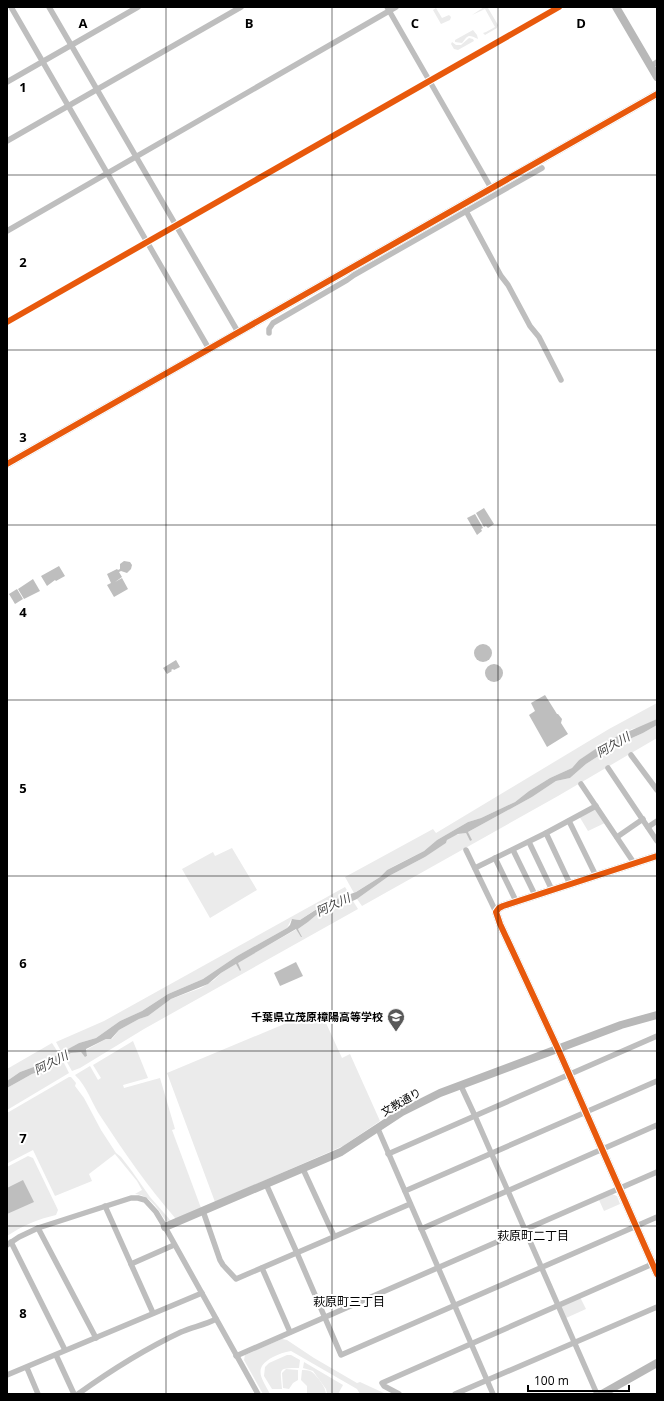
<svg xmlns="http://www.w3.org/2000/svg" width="664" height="1401" viewBox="0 0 664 1401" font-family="'Open Sans','Noto Sans JP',sans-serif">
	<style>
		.green { fill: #ebebeb }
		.water { fill: #bebebe }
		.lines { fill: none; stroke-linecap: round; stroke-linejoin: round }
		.street { stroke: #bebebe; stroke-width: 5.5 }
		.secondary { stroke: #b8b8b8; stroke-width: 8 }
		.cycleway-casing { stroke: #fff; stroke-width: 8 }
		.cycleway { stroke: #e8590c; stroke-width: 6 }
		.grid { fill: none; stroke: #000; stroke-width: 1; stroke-opacity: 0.55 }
		.labels { text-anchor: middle; stroke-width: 4; stroke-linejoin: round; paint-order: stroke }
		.poi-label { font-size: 11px; font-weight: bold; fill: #000; stroke: #fff; text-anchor: end }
		.street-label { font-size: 11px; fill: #000; stroke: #fff }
		.water-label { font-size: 12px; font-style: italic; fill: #434343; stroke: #fff }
		.neighbourhood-label { font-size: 12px; fill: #000; stroke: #fff }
		.grid-label { font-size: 13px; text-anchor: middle; font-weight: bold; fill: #000; stroke: #fff; stroke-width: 4; stroke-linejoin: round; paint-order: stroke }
	</style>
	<rect width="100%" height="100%" fill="#fff"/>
	<!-- green -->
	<g class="green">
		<polygon points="484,7 488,8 498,25 497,28 485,35 483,33 486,32 495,27 485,9 472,15"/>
		<polygon points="436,8 442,18 449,15 451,17 450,20 441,24 433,10"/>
		<path d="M473 30 477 35 478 39C468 34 468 35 462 43L455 42V40Z"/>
		<polygon points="469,38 473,39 474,41 458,50 454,49 451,44 452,42 456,45 461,45"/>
		<polygon points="657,703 657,719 641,727 632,729 621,736 614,738 579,760 572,768 550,778 529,791 515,802 481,818 468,822 437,840 424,851 396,865 387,870 380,877 354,893 345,877 433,829 436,833 609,729"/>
		<path d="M657 725V738L558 796 362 906 357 899 389 876 425 857 446 843 447 840C453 836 459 833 466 833L470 841 471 840 468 832 532 797 556 781 570 778 586 764 614 746 643 733Z"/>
		<polygon points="598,807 607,822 588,831 579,816"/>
		<polygon points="232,848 257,890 210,918 182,869 213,852 215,856"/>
		<polygon points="345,887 350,895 322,905 300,920 295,919 291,920 287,928 237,956 203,979 168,994 142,1011 120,1021 96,1038 79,1043 62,1053 56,1042 104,1021"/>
		<path d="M353 901 358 909 144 1029 80 1068 72 1071 64 1057C70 1054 74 1051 81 1052L86 1057 87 1056 86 1050 106 1039H112L119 1030 139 1019 148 1016 171 999 201 988 214 980 221 973 236 964 240 970H241L237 963 297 929 302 937 298 929 308 922 321 911Z"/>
		<polygon points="312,1014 324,1019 326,1023 342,1058 350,1054 380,1121 343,1146 215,1202 167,1073 301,1017"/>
		<path d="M133 1041 148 1078 123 1085 124 1088 160 1078 175 1129 172 1130 201 1208 176 1219C148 1187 124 1152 101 1117 92 1104 87 1086 75 1075L90 1066 98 1080 101 1078 93 1065Z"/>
		<polygon points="52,1043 59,1054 39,1065 20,1072 7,1081 7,1069"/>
		<polygon points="62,1059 69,1073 7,1110 7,1088 32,1074 45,1071"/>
		<path d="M69 1077H71L76 1083 75 1086 84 1098 101 1130 116 1153 121 1157 131 1170 150 1197 171 1221H166C158 1209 150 1195 135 1194L142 1190 137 1181 115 1154 89 1174 92 1181 55 1196 33 1150 8 1163 7 1113Z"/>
		<path d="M28 1156 33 1158 58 1210 56 1215C38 1219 22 1226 7 1236V1167Z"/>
		<polygon points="612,1194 617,1196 620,1204 604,1211 599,1200"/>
		<polygon points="580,1297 586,1309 566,1318 561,1308 562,1305"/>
		<path d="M282 1339 287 1340 314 1358 357 1383 360 1382 386 1394H360L357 1389 291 1351C284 1352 279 1354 273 1357 252 1368 262 1378 270 1394H263L244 1360 245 1355Z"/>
		<path d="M287 1355H291L300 1360 299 1368C276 1368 281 1369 282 1389H272L264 1376 265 1367 269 1363Z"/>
		<polygon points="304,1362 343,1385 338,1394 327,1394 326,1389 313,1371 303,1368"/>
		<polygon points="286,1369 298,1370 298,1380 293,1383 289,1389 283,1388 282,1373"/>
		<path d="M302 1370C305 1370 309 1370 312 1372 317 1376 326 1387 326 1394L307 1393V1386L301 1380Z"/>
	</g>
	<!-- water -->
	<g class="water">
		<polygon points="484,508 494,524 488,528 486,526 484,527 476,513"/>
		<polygon points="475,514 483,528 481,529 482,531 477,535 467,518"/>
		<polygon points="124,561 130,562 132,565 131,569 127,573 121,571 119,572 122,577 115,582 122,578 128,589 114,597 107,585 111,583 107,574 117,569 118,570 120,569 120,564"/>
		<polygon points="59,566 65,576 56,581 55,580 47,586 41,576"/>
		<polygon points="33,579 40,591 24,599 18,589"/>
		<polygon points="17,589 23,599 15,604 9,594"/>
		<circle cx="483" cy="653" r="9"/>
		<polygon points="176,660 180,667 174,670 173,669 171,670 172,671 167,674 163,668"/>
		<circle cx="494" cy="673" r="9"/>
		<polygon points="545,695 557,714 558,714 562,719 561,723 568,734 547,747 529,715 535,711 531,703"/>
		<polygon points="657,719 657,725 643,733 614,746 586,764 570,778 556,781 532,797 468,832 472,840 470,841 466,833 458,834 447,840 446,843 425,857 389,876 357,899 348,903 332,906 321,911 308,922 298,929 302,937 301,937 296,929 238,963 241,970 240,971 236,964 221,973 208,984 171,999 148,1016 139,1019 119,1030 111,1039 106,1039 86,1049 87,1056 85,1057 81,1052 71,1053 54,1064 48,1069 32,1074 7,1088 7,1081 20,1072 39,1065 79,1043 96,1038 120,1021 142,1011 168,994 203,979 237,956 287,928 290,925 292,919 300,920 326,903 356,892 380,877 387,870 424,851 437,840 468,822 481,818 515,802 529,791 550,778 572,768 579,760 609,740"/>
		<polygon points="296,962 303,976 280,986 274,973"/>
		<polygon points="23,1180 34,1202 7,1214 7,1188"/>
	</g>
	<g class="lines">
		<!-- street -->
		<g class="street">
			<polyline points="11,7 209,349"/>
			<polyline points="49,7 238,332"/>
			<polyline points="387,7 491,188"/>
			<polyline points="651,66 657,62"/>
			<polyline points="7,82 138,7"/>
			<polyline points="7,141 241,7"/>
			<polyline points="466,211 501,276 508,285 530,326 539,337 561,380"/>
			<polyline points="7,231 396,7"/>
			<polyline points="7,322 559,7"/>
			<polyline points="269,333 269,329 273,323 347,280 354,275 542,168"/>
			<polyline points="631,755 657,790"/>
			<polyline points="608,768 657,841"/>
			<polyline points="581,784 634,863"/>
			<polyline points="569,821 596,876"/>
			<polyline points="648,827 657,821"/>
			<polyline points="546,833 570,884"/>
			<polyline points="617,837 643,819"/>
			<polyline points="529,842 552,890"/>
			<polyline points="466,850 496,912"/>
			<polyline points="513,850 535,895"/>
			<polyline points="495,858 516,901"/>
			<polyline points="475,868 546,833 596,806"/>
			<polyline points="461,1086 475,1116 597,1394"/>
			<polyline points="378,1129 493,1394"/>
			<polyline points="388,1154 657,1036"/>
			<polyline points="303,1169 334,1236"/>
			<polyline points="266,1184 297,1253 341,1355 657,1217"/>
			<polyline points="405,1191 657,1081"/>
			<polyline points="105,1206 131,1264 174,1245"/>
			<polyline points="203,1211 220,1260 223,1265 236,1279 410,1204"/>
			<polyline points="38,1228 96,1338"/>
			<polyline points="421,1229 657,1125"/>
			<polyline points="11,1242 65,1350"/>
			<polyline points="7,1245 19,1237 38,1228 131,1198 138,1198 145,1200 156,1212 165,1227 258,1394"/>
			<polyline points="131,1264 153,1313"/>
			<polyline points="262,1268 290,1332"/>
			<polyline points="56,1355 74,1394"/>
			<polyline points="236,1356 657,1172"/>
			<polyline points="27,1368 38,1394"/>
			<polyline points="7,1375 202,1293"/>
			<path d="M78 1394C110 1371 145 1349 181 1332 192 1327 205 1325 216 1319"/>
			<polyline points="399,1394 384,1386 382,1383 657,1262"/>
			<polyline points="455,1394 657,1307"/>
		</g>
		<!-- secondary -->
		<g class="secondary">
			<polyline points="616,7 657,77"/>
			<polyline points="7,464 657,94"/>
			<polyline points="657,856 503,906 499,908 496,912 500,924 558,1049 657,1274"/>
			<polyline points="165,1227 341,1152 402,1112 440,1093 621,1025 657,1015"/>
			<polyline points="602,1394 657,1363"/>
		</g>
		<!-- cycleway casing -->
		<g class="cycleway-casing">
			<g id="cycleway">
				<polyline points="7,322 559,7"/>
				<polyline points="7,464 657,94"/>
				<polyline points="657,856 503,906 499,908 496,912 500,924 558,1049 657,1274"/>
			</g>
		</g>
		<!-- cycleway -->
		<use href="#cycleway" class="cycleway"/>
	</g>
	<!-- grid -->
	<path class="grid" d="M166 7V1394M332 7V1394M498 7V1394M7 175H657M7 350H657M7 525H657M7 700H657M7 876H657M7 1051H657M7 1226H657"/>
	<!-- icons -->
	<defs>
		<g id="school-pin" transform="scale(0.9)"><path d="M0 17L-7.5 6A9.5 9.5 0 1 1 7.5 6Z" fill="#595959" stroke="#fff"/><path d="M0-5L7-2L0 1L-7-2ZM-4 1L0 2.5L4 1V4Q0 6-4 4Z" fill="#fff"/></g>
	</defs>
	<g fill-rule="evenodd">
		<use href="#school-pin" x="396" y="1017"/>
	</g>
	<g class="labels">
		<!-- poi labels -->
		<g class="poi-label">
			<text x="383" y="1021">千葉県立茂原樟陽高等学校</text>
		</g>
		<!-- street labels -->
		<g class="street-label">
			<text transform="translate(401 1102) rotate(-30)" y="4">文教通り</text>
		</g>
		<!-- water labels -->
		<g class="water-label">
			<text transform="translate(613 745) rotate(-30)" y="4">阿久川</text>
			<text transform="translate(333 905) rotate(-25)" y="4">阿久川</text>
			<text transform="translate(51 1063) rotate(-27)" y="4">阿久川</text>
		</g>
		<!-- neighbourhood labels -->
		<g class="neighbourhood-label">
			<text x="533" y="1240">萩原町二丁目</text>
			<text x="349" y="1306">萩原町三丁目</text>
		</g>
	</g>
	<g class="grid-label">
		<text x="83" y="28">A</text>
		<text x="249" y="28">B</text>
		<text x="415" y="28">C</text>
		<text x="581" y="28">D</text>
		<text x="23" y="92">1</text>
		<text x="23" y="267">2</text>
		<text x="23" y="442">3</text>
		<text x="23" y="617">4</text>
		<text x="23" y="793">5</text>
		<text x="23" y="968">6</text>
		<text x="23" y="1143">7</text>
		<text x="23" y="1318">8</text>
	</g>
	<!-- border -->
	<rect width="664" height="1401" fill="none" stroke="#000000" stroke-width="16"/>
	<!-- scale -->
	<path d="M528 1385v6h101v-6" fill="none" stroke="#000000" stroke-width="2"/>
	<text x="534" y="1385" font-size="12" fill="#000000" stroke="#ffffff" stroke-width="3" paint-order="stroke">100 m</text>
</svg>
